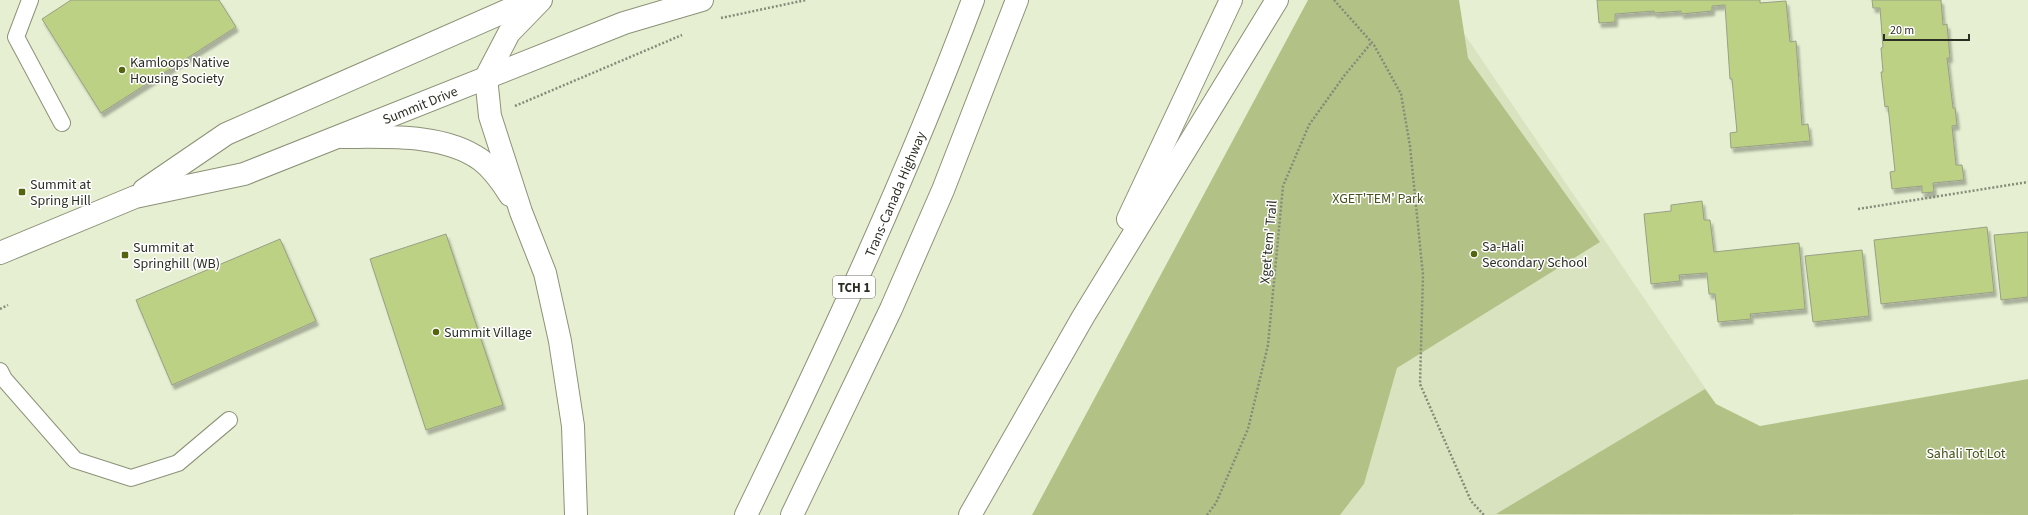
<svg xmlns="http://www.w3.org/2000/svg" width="2028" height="515" viewBox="0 0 2028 515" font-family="'Source Sans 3',sans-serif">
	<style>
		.built { fill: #d9e3c0 }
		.green { fill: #b2c287 }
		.building { fill: #bcd183; stroke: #98a086; filter: url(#shadow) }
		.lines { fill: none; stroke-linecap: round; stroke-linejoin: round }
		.service-casing { stroke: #8b9278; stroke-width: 18 }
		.secondary-casing { stroke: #8b9278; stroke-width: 24 }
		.motorway-casing { stroke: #8b9278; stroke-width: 24 }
		.path { stroke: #858b78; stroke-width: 2.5; stroke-dasharray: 2 2; stroke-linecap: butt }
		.service { stroke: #fff; stroke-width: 16 }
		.secondary { stroke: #fff; stroke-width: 22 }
		.motorway { stroke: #fff; stroke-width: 22 }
		.poi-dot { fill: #54650d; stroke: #fff; stroke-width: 1.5 }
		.labels { text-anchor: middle; stroke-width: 3; stroke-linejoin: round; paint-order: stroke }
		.shield { fill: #fff; stroke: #6b6d65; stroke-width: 1 }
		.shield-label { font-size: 13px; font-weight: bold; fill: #2b2e23 }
		.poi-label { font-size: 14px; fill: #2b2e23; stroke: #fff; text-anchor: start }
		.street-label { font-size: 14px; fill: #2b2e23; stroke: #fff }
		.park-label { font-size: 14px; fill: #45521a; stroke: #fff }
	</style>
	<defs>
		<filter id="shadow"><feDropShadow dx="2.5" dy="4.5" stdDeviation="1" flood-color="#0004"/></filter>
	</defs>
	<rect width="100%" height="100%" fill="#e6efd2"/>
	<!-- built -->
	<polygon class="built" points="1446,7 1716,404 1793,515 1340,515 1364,484"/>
	<!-- green -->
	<g class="green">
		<polygon points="1308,0 1459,0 1468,58 1600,242 1397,368 1364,484 1340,515 1032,515"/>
		<polygon points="2028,379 2028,515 1496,514 1705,389 1716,404 1760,426"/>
	</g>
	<!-- building -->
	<g class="building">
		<polygon points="71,0 219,0 236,27 101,113 42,19"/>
		<polygon points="1597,0 1760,0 1760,3 1786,1 1790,42 1796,41 1802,125 1808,124 1810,141 1731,148 1730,133 1737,132 1732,79 1730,79 1725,5 1712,6 1712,11 1681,14 1681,11 1654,13 1654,11 1615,14 1615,22 1599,23"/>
		<polygon points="1872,0 1941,0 1943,25 1947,24 1950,58 1947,58 1953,108 1955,108 1957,125 1952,126 1956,165 1962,165 1964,180 1933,183 1934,192 1922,193 1922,186 1892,189 1890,172 1895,171 1888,106 1885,107 1881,72 1883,72 1881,48 1883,47 1880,8 1873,8"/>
		<polygon points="1702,201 1704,220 1710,220 1714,252 1799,243 1805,309 1750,314 1751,319 1718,322 1715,294 1709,294 1707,273 1679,275 1680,281 1651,284 1644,214 1671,211 1671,205"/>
		<polygon points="1987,227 1994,292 1881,304 1874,240"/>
		<polygon points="2028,232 2028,297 2001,300 1994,235"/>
		<polygon points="446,234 503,405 426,430 370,259"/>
		<polygon points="280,239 316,321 172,385 136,300"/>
		<polygon points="1862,250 1869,316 1813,322 1805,256"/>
	</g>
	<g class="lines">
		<!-- service casing -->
		<g class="service-casing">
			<g id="service">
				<polyline points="30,0 16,37 62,123"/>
				<polyline points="0,371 4,379 75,460 131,478 178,463 229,420"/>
			</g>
		</g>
		<!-- secondary casing -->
		<g class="secondary-casing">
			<g id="secondary">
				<polyline points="144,190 226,134 531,0"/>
				<polyline points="0,253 135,197 244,174 624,23 702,0"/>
			</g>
		</g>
		<!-- motorway casing -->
		<g class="motorway-casing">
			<g id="motorway">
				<polyline points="541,0 509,33 486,77 490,116 521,212 545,273 560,341 573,426 576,515"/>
				<path d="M342 137C385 137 444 133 481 160 493 169 502 182 510 195"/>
				<polyline points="1128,219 1231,0"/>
				<path d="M746 515C828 346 907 176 973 0"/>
				<polyline points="792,515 891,309 943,190 1017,0"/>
				<polyline points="970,515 1083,317 1277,0"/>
			</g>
		</g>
		<!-- path -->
		<g class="path">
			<polyline points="1334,0 1374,45 1401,94 1410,146 1423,275 1420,384 1471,501 1484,515"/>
			<polyline points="721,18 806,0"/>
			<polyline points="515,106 682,35"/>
			<polyline points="1858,209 2028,182"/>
			<polyline points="0,309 8,305"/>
			<polyline points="1207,515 1216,503 1248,429 1268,345 1283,186 1309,125 1344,76 1372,42"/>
		</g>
		<!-- service -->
		<use href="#service" class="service"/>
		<!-- secondary -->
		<use href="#secondary" class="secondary"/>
		<!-- motorway -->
		<use href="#motorway" class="motorway"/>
	</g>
	<!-- markers -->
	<g class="poi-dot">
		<circle cx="122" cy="70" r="4"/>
		<rect x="18" y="188" width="8" height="8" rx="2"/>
		<circle cx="1474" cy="254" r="4"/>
		<rect x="121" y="251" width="8" height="8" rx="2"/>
		<circle cx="436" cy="332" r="4"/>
	</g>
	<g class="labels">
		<!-- shield labels -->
		<rect class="shield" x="833" y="276" width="42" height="22" rx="3"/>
		<g class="shield-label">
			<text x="854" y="292">TCH 1</text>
		</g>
		<!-- poi labels -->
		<g class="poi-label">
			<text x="130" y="67">Kamloops Native<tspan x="130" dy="16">Housing Society</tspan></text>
			<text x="30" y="189">Summit at<tspan x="30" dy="16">Spring Hill</tspan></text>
			<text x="1482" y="251">Sa-Hali<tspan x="1482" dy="16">Secondary School</tspan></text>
			<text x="133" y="252">Summit at<tspan x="133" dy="16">Springhill (WB)</tspan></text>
			<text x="444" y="337">Summit Village</text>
		</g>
		<!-- street labels -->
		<g class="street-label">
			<text transform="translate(420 105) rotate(-22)" y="5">Summit Drive</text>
			<text transform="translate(895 194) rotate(-67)" y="5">Trans-Canada Highway</text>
			<text transform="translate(1268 242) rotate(-85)" y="5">Xget'tem' Trail</text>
		</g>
		<!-- park labels -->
		<g class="park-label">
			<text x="1378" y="203">XGET'TEM' Park</text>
			<text x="1966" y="458">Sahali Tot Lot</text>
		</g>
	</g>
	<!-- scale -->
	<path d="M1884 34v6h85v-6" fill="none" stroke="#2b2e23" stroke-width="2"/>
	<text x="1890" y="34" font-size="12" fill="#2b2e23" stroke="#ffffff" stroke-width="3" paint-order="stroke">20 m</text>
</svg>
